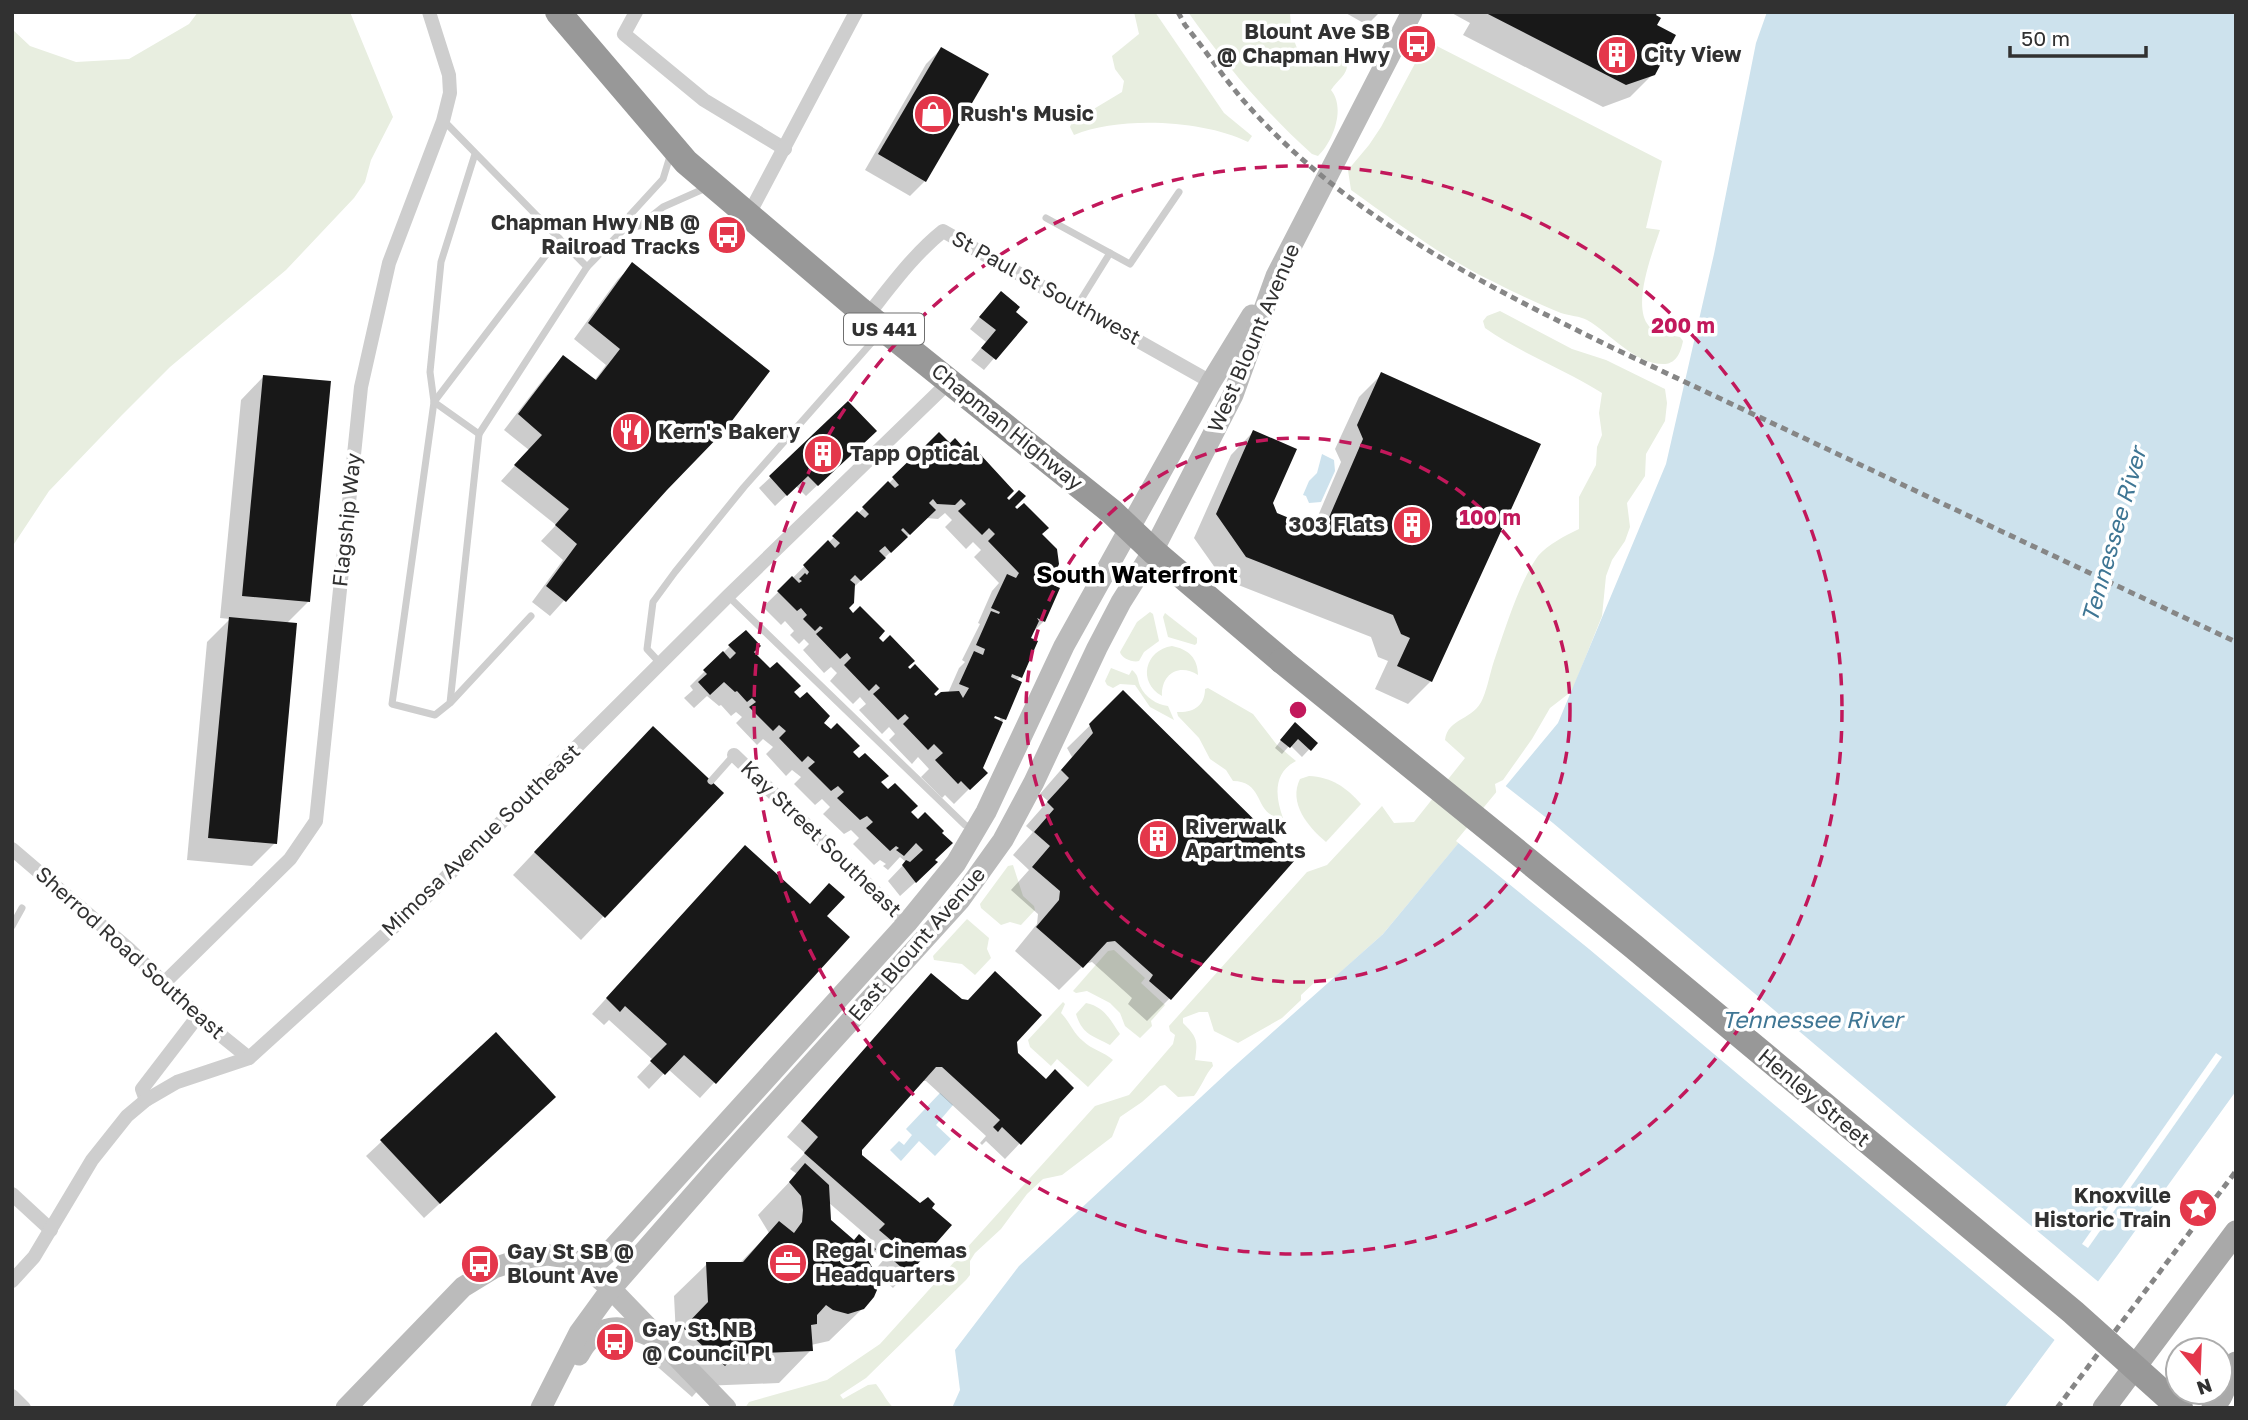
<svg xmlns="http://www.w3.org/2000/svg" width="2248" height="1420" viewBox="0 0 2248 1420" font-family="'Golos Text',sans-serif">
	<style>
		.green { fill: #e8eee0 }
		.water { fill: #cde2ed }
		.pier { fill: #fff }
		.shadow { fill: #0003; fill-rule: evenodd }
		.building { fill: #181818; fill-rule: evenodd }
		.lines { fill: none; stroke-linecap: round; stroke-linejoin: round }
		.lane { stroke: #cecece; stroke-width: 7 }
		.street { stroke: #cecece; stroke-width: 14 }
		.secondary { stroke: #bbb; stroke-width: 21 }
		.primary { stroke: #a9a9a9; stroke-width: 23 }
		.highway { stroke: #989898; stroke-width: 26 }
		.rail { stroke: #868686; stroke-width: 5; stroke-dasharray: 7 5; stroke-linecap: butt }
		.highway-bridge { stroke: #989898; stroke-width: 26 }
		.ring { fill: none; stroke: #c2185b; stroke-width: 3.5; stroke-dasharray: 12 9 }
		.labels { text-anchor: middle; stroke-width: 7; stroke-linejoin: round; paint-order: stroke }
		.shield { fill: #fff; stroke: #6f6f6f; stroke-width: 2 }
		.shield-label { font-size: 19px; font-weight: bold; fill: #313131 }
		.poi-label { font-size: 21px; font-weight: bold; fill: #313131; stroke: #fff; text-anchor: start }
		.street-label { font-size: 21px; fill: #313131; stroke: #fff }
		.water-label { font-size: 23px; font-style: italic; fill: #3f7694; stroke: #fff }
		.quarter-label { font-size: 24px; font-weight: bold; fill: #000; stroke: #fff }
		.centre { fill: #c2185b; stroke: #fff; stroke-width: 3.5 }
		.ring-label { font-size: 21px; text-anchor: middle; font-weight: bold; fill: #c2185b; stroke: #fff; stroke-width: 7; stroke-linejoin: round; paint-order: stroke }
	</style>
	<rect width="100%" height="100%" fill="#fff"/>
	<!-- green -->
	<g class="green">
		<polygon points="198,12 350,12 393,117 371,160 365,182 354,198 286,270 170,367 122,415 49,491 12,547 12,29 30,46 76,62 129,59 189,24"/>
		<path d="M1134 12H1155L1224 113 1252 136 1248 142C1203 120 1120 116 1074 135L1070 127 1072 122 1122 92 1124 81 1115 69 1112 56 1139 34Z"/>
		<path d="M1188 12H1290C1291 32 1294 50 1309 65L1329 53 1345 57C1352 72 1340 77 1331 90 1346 108 1333 142 1318 156L1312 154C1265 112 1225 64 1188 12Z"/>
		<path d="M1427 41 1662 161 1646 228 1660 230C1653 251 1631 306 1649 326 1657 334 1669 335 1680 337L1683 341C1681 351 1677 363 1665 364 1635 365 1610 333 1587 320 1580 316 1570 316 1561 313 1539 304 1515 293 1494 282 1443 258 1396 222 1351 190L1348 170 1369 145 1381 127Z"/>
		<path d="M1500 311 1572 349 1606 360 1665 389 1667 403 1665 421 1646 454 1645 476 1627 503 1630 527 1625 541 1612 560 1606 576 1602 616 1572 691 1550 708 1532 739 1503 780 1495 784 1497 797 1383 934 1335 977 1314 983 1301 995V1000L1282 1018 1238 1043 1214 1031 1208 1012H1199L1183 1018V1023C1197 1037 1198 1040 1195 1060L1212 1062 1213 1066C1205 1075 1202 1086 1194 1096L1178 1097 1165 1085 1160 1086 1142 1102 1120 1117 1112 1137 1062 1175 1043 1179 1027 1194 1001 1229 975 1253 970 1261V1275L966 1280 866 1378 840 1395 843 1399 868 1385 876 1384C882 1391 888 1404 894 1408H745L749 1402 827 1380 880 1344 1095 1106 1129 1095 1173 1044 1175 1035 1170 1031 1169 1026 1307 872 1327 865 1382 806 1394 823 1414 822 1465 758 1445 740C1448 717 1474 721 1483 698 1488 686 1490 673 1494 661 1505 630 1519 582 1538 556 1547 545 1566 535 1579 529V497L1596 465 1597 447 1602 435 1599 413 1602 393C1564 369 1522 354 1485 328L1483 321 1487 316Z"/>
		<path d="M1150 612 1153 614 1159 641 1144 652 1139 661C1133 663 1121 658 1120 652L1137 622Z"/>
		<polygon points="1165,613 1197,638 1197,643 1195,645 1168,637 1163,617"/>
		<path d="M1172 646C1188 649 1198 658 1198 675 1180 663 1161 673 1162 696 1137 682 1145 650 1172 646Z"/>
		<path d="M1111 668 1129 675 1132 670C1139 676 1137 678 1140 686 1145 697 1157 705 1168 706L1174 720 1150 707 1135 685 1120 684 1113 688 1107 685 1105 681Z"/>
		<path d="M1208 688 1253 714 1277 745 1296 761C1273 773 1275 796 1283 818 1253 817 1266 781 1233 781L1226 770 1210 759 1199 738 1178 716 1177 712C1193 713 1205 706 1205 689Z"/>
		<path d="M1309 776C1331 777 1346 787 1361 804L1326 842C1308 827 1288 803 1300 779Z"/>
		<polygon points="1013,865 1023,896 1034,906 1035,910 1021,925 1010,922 1001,925 981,908 980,904 1008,866"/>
		<polygon points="967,919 989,938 987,949 991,958 975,975 962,964 934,960 933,956"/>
		<polygon points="1114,950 1145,978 1141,983 1165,1005 1151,1021 1152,1026 1140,1038 1125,1026 1120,1013 1110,1003 1087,991 1076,993 1073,991 1108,951"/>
		<path d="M1063 1002 1065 1004 1061 1013C1070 1022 1073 1033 1083 1041 1092 1050 1103 1051 1113 1060L1088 1087 1057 1059 1051 1066 1030 1047 1028 1040Z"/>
		<path d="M1086 1003C1105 1007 1110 1020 1120 1034L1110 1045C1094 1036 1082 1035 1076 1014Z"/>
	</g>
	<!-- water -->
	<g class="water">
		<polygon points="1767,12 2236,12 2236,1091 2117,1256 2004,1408 952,1408 960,1390 955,1350 1019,1266 1229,1071 1383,934 1558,723 1666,464 1714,254 1756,43"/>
		<polygon points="1322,454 1334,460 1335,471 1321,502 1309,503 1306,496 1303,495 1309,481 1317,473"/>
		<polygon points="940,1093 953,1105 936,1125 951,1139 935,1156 919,1141 901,1161 890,1150 899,1141 904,1145 912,1135 906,1129"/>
	</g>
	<!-- pier -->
	<g class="pier">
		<polygon points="1503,784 1553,823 1910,1125 2101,1284 2057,1342 1589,949 1456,841"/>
		<polygon points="2216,1053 2222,1057 2088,1248 2082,1244"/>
	</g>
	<!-- shadow -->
	<g class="shadow">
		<polygon points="1344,12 1380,12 1367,25"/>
		<polygon points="1450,12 1656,12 1653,74 1630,97 1603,107 1463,35 1470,23"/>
		<polygon points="941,49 925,181 910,196 865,170 926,64"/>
		<polygon points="633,265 666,488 550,616 532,602 563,560 541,541 556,525 501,481 529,450 504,430 548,373 563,358 594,381 606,365 574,339 618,279"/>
		<polygon points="990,304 1025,322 984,370 971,360 986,342 970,329"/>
		<polygon points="1382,374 1431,681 1408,704 1375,689 1388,661 1378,657 1371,637 1223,579 1194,538 1231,455 1253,432 1271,503 1276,514 1312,530 1341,462 1335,449 1359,397"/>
		<polygon points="263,377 309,601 286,624 275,843 252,866 187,860 207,642 230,619 220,618 241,400"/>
		<polygon points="848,404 863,442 806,496 796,486 775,506 759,488"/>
		<path d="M939 434 1040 534 1048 585 1044 621 1032 633 1029 639 1035 642 1020 677 1016 681 1020 683 1004 719 1000 724 981 769 985 773 954 804 945 795 942 798 921 777 929 769 918 757 912 764 889 740 895 734 889 727 882 734 859 710 866 704 860 697 853 704 830 681 837 673 831 667 824 673 803 650 809 644 804 639 799 644 790 635 794 631 785 621 781 625 763 607ZM945 513 952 520 945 527 966 549 973 542 981 550 974 557 999 583 992 591 978 623 980 624 962 660 965 662 959 668 948 693 936 699 847 608 853 588 926 518 938 519ZM986 714 1000 716V720Z"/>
		<polygon points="730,646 752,652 908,813 933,860 921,877 900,896 888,881 906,862 900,857 888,870 883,866 886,864 880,860 874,865 853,844 859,838 851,830 844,834 823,814 830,807 822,799 815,805 794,784 801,777 792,770 786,776 766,754 773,747 763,739 757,745 736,723 742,717 736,712 731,716 721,705 719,706 707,696 694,708 684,698 693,690 690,686"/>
		<polygon points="1123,693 1170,998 1147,1021 1128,1004 1132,998 1092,962 1085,964 1059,990 1015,951 1037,924 1038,914 1011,890 1029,870 1013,855 1033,832 1026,826 1048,801 1040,794 1072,757 1067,748"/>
		<polygon points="1288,731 1315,743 1302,757 1290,745 1282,754 1275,748"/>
		<polygon points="630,751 721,793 581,940 513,875"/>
		<polygon points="730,863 809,906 848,937 700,1098 668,1069 649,1089 637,1077 653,1060 609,1020 604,1025 592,1014"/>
		<path d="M916 990 1015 1042 1016 1054 1046 1081 1072 1088 1005 1159 986 1141 982 1145 980 1143 986 1136 926 1081H921L860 1150V1156L920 1205 930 1208 949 1225 893 1288 874 1271 886 1257 880 1251 876 1255 872 1251 865 1259 863 1308 829 1341 811 1345V1350L779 1383 702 1386 692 1397 652 1362 676 1336 674 1296 707 1264H739L769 1233 758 1215 797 1174 790 1169 805 1153 787 1137ZM828 1202 872 1240 868 1244 854 1242 830 1221Z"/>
		<polygon points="496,1035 539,1112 424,1218 366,1156"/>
	</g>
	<!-- building -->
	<g class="building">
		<polygon points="1484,12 1658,12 1656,15 1661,18 1657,25 1676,35 1655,75 1626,85"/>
		<polygon points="941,47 989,74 926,182 878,154"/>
		<polygon points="632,262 770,371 725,430 667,490 566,602 546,586 577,544 555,525 569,509 514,465 542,435 518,414 563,355 596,380 620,349 588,323"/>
		<polygon points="1001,291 1020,307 1016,312 1028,322 996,360 981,348 996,330 979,317"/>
		<polygon points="1381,372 1541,444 1432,682 1397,666 1410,638 1401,634 1393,615 1246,557 1216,514 1253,430 1297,449 1273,503 1277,513 1313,528 1327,522 1363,439 1357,425"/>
		<polygon points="263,375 331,381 310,602 242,596"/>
		<polygon points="848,401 877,431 818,486 808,476 787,496 769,476"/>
		<path d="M939 432 950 443 955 438 963 447 968 441 1014 491 1007 498 1009 500 1019 490 1026 496 1015 507 1017 509 1024 503 1049 528 1042 534 1057 549 1059 564 1051 584 1060 588 1045 622 1037 618 1039 621 1031 638 1038 641 1022 678 1012 674 1011 677 1022 682 1006 720 995 716 994 718 1003 722 983 768 988 773 970 790 961 781 958 784 935 760 943 753 934 744 928 750 903 724 909 718 905 714 898 720 873 694 880 688 876 684 869 691 844 665 851 658 847 653 840 659 816 634 823 628 820 626 815 631 803 619 807 615 801 608 797 611 777 591 792 576 799 583 802 581 799 579 805 573 807 575 809 572 803 565 828 540 835 548 840 543 832 536 857 511 865 518 869 514 862 507 888 481 895 488 899 485 892 477 918 452 925 459 928 455 922 449ZM933 499 937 504 955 505 961 499 966 504 958 511 982 535 989 528 995 534 988 541 1019 573 1016 578 1007 574 991 608 1000 612 999 614 991 611 976 645 985 649 983 655 974 651 959 684 969 688 963 698 959 691 941 692 936 696 934 694 939 689 915 664 910 669 908 667 915 661 890 635 883 642 879 638 885 631 860 606 853 613 849 608 854 603 855 584 850 580 855 575 861 581 886 558 879 551 885 546 891 553 908 537 901 530 903 528 910 535 936 510 929 503Z"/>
		<polygon points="229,617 297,623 277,844 208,838"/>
		<polygon points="746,630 761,646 754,652 770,668 777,662 801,686 794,692 800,698 807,692 830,716 824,723 831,729 837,723 860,746 853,752 859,758 865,753 889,776 881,782 888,789 895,783 918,806 911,812 918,819 925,812 944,831 942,833 953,843 935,860 938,862 916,883 902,865 906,860 910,862 923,850 916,843 904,856 896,850 899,848 896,846 890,851 866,828 873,822 867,816 860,820 837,798 844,792 838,786 831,791 808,768 815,762 808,756 802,762 779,738 786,731 779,725 773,731 749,707 756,702 752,698 747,702 737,691 735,692 724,682 710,695 698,682 707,674 703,670 723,651 730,659 736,653 728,645"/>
		<polygon points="1123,690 1295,860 1171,1000 1149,981 1153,975 1115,941 1107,942 1083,968 1036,927 1059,900 1060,891 1032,867 1050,846 1034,832 1054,809 1047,802 1069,778 1061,770 1093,733 1089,724"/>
		<polygon points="1295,722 1318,743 1311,751 1298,739 1290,748 1280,740"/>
		<polygon points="653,726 724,793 605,918 534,852"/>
		<polygon points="745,845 810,904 829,883 845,897 827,916 850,937 716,1084 684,1055 665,1075 650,1061 667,1044 625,1006 620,1012 606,998"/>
		<polygon points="995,971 1042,1015 1017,1042 1018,1053 1046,1079 1055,1069 1074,1088 1021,1145 1002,1127 998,1132 993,1127 1000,1120 942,1067 936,1067 862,1150 862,1155 920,1203 928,1197 935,1204 932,1208 952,1225 909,1274 887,1255 900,1241 895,1237 892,1241 879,1230 885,1224 804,1153 818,1137 801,1121 931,973 962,999 968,1000"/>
		<polygon points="496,1032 556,1097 440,1204 380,1140"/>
		<polygon points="805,1163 829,1185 831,1220 854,1240 859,1234 876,1249 868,1260 875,1272 877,1290 874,1297 864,1309 848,1314 833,1310 826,1305 817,1315 817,1324 811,1325 813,1351 737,1354 725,1366 683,1328 708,1302 706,1262 743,1262 779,1221 794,1233 802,1222 803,1210 801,1196 789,1182"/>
	</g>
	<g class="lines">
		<!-- lane -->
		<g class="lane">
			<polyline points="444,121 587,267 625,228 630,215 663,179 671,153"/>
			<polyline points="475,154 441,262 430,372 434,402 479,434 587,267"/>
			<polyline points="1046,218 1130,264 1179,192"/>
			<polyline points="625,228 639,226 663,207 708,187"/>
			<polyline points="1077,306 1110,253"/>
			<polyline points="479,434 450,703 435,715 392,704 434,402 559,238"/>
			<polyline points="728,596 965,825 974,828"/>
			<polyline points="660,663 647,649 653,602 675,572 744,487 881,332"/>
			<polyline points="451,702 531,616"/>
			<polyline points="711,781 734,755"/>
			<polyline points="12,926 22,908"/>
		</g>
		<!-- street -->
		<g class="street">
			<polyline points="636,12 624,34 704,100 785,149"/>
			<polyline points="748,216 856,12"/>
			<path d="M867 316C891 286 914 254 943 231L1211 382"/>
			<polyline points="734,755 907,923"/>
			<polyline points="12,849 129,949 202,1020 249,1058"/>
			<polyline points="164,983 290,859 316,821 361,387 389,263 443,121 450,93 449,75 429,12"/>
			<polyline points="146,1100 142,1089 198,1016"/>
			<polyline points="12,1194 51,1230"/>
			<polyline points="12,1281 34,1257 92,1160 127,1116 146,1100 177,1082 249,1058 420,903 728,596 950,381"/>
			<polyline points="12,1396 24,1408"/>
		</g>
		<!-- secondary -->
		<g class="secondary">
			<polyline points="585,1266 597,1262 612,1249 907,923 956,863 986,812 1064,646 1211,382 1252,315"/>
			<path d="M579 1355C596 1322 621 1323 652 1337"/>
			<polyline points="346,1408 463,1287 494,1268 518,1260 548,1255 568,1258 585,1266 611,1289 726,1408"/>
			<polyline points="541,1408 579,1333 611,1289 717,1168 960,900 1003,840 1034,782 1097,648 1121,602 1153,551 1233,395 1276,276 1412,12"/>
		</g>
		<!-- primary -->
		<g class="primary">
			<polyline points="2104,1408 2236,1232"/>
			<polyline points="2213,1408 2221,1396 2236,1363"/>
		</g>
		<!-- highway -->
		<polyline class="highway" points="558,12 686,162 860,310 1112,512 1153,551 1282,661"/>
		<!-- rail -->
		<g class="rail">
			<path d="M1178 12 1185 25C1207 52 1227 83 1251 109 1350 218 1483 284 1613 348L2236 642"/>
			<polyline points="2057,1408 2236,1171"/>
		</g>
		<!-- highway-bridge -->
		<polyline class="highway-bridge" points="1282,661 1633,946 2073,1312 2180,1408"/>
	</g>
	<!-- distance rings -->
	<g class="ring">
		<circle cx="1298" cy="710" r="272"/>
		<circle cx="1298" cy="710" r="544"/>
	</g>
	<!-- icons -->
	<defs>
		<g id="bus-disc" transform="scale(2.0125)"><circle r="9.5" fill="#e4374b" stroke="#fff"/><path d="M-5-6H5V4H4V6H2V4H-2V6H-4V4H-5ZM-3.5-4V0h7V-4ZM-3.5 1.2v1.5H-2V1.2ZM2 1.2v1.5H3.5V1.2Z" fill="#fff"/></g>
		<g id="building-disc" transform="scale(2.0125)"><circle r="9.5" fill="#e4374b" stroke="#fff"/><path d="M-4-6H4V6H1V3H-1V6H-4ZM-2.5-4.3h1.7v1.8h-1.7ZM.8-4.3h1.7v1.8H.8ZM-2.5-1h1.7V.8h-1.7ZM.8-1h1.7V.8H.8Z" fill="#fff"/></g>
		<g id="shop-disc" transform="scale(2.0125)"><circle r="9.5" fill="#e4374b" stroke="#fff"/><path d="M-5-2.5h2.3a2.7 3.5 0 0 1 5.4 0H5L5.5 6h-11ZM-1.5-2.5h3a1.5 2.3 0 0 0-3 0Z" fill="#fff"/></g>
		<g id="restaurant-disc" transform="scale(2.0125)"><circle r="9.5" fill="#e4374b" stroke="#fff"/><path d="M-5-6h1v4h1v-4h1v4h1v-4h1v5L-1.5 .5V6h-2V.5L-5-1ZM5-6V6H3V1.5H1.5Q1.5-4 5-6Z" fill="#fff"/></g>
		<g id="sight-disc" transform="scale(2.0125)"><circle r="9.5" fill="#e4374b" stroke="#fff"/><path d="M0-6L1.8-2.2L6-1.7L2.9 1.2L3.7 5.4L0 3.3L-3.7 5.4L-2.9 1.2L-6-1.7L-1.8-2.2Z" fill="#fff"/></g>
		<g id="office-disc" transform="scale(2.0125)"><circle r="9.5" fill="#e4374b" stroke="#fff"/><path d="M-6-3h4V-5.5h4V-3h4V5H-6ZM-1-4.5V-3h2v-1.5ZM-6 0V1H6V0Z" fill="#fff"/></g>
	</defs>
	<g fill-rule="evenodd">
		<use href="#bus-disc" x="1417" y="44"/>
		<use href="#building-disc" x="1617" y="55"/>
		<use href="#shop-disc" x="933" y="114"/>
		<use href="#bus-disc" x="727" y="235"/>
		<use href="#restaurant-disc" x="631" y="432"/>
		<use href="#building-disc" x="823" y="454"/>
		<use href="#building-disc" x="1412" y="525"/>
		<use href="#building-disc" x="1158" y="839"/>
		<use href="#sight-disc" x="2198" y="1208"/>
		<use href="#office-disc" x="788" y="1263"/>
		<use href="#bus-disc" x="480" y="1264"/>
		<use href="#bus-disc" x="615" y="1342"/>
	</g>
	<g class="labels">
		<!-- shield labels -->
		<rect class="shield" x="844" y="313.5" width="80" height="31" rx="5"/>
		<g class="shield-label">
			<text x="884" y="336">US 441</text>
		</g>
		<!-- poi labels -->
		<g class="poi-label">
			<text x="1390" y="39" text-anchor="end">Blount Ave SB<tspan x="1390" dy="24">@ Chapman Hwy</tspan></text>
			<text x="1644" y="62">City View</text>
			<text x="960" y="121">Rush's Music</text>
			<text x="700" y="230" text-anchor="end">Chapman Hwy NB @<tspan x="700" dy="24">Railroad Tracks</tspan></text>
			<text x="658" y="439">Kern's Bakery</text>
			<text x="850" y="461">Tapp Optical</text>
			<text x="1385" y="532" text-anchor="end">303 Flats</text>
			<text x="1185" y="834">Riverwalk<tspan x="1185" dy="24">Apartments</tspan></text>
			<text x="2171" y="1203" text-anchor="end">Knoxville<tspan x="2171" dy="24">Historic Train</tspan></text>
			<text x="815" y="1258">Regal Cinemas<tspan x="815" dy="24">Headquarters</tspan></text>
			<text x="507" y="1259">Gay St SB @<tspan x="507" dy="24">Blount Ave</tspan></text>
			<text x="642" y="1337">Gay St. NB<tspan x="642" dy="24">@ Council Pl</tspan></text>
		</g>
		<!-- street labels -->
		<g class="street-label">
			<text transform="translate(1046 288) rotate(29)" y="7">St Paul St Southwest</text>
			<text transform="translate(1254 338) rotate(-67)" y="7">West Blount Avenue</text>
			<text transform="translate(1007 427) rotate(39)" y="7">Chapman Highway</text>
			<text transform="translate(347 520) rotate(-84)" y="7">Flagship Way</text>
			<text transform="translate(821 839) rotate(44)" y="7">Kay Street Southeast</text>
			<text transform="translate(481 840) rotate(-44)" y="7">Mimosa Avenue Southeast</text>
			<text transform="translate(917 944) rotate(-49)" y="7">East Blount Avenue</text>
			<text transform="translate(130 953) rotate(42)" y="7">Sherrod Road Southeast</text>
			<text transform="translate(1814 1098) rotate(40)" y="7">Henley Street</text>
		</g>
		<!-- water labels -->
		<g class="water-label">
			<text transform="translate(2114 535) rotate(-74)" y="8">Tennessee River</text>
			<text x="1812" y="1028">Tennessee River</text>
		</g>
		<!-- quarter labels -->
		<g class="quarter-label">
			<text x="1137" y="583">South Waterfront</text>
		</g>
	</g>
	<circle cx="1298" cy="710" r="10" class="centre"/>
	<g class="ring-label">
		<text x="1683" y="333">200 m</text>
		<text x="1490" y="525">100 m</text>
	</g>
	<!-- border -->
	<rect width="2248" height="1420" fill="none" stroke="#313131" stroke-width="28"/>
	<!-- north arrow -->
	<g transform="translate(2199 1371) rotate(161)"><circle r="33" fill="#ffffff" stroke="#adadad" stroke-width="2"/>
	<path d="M0-5L12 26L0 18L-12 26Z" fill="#e4374b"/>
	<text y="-10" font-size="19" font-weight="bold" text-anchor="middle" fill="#313131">N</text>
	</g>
	<!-- scale -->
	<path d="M2010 46v10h136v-10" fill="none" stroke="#313131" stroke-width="3.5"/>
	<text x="2021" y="46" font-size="21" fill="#313131" stroke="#ffffff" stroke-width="5" paint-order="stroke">50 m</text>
</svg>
